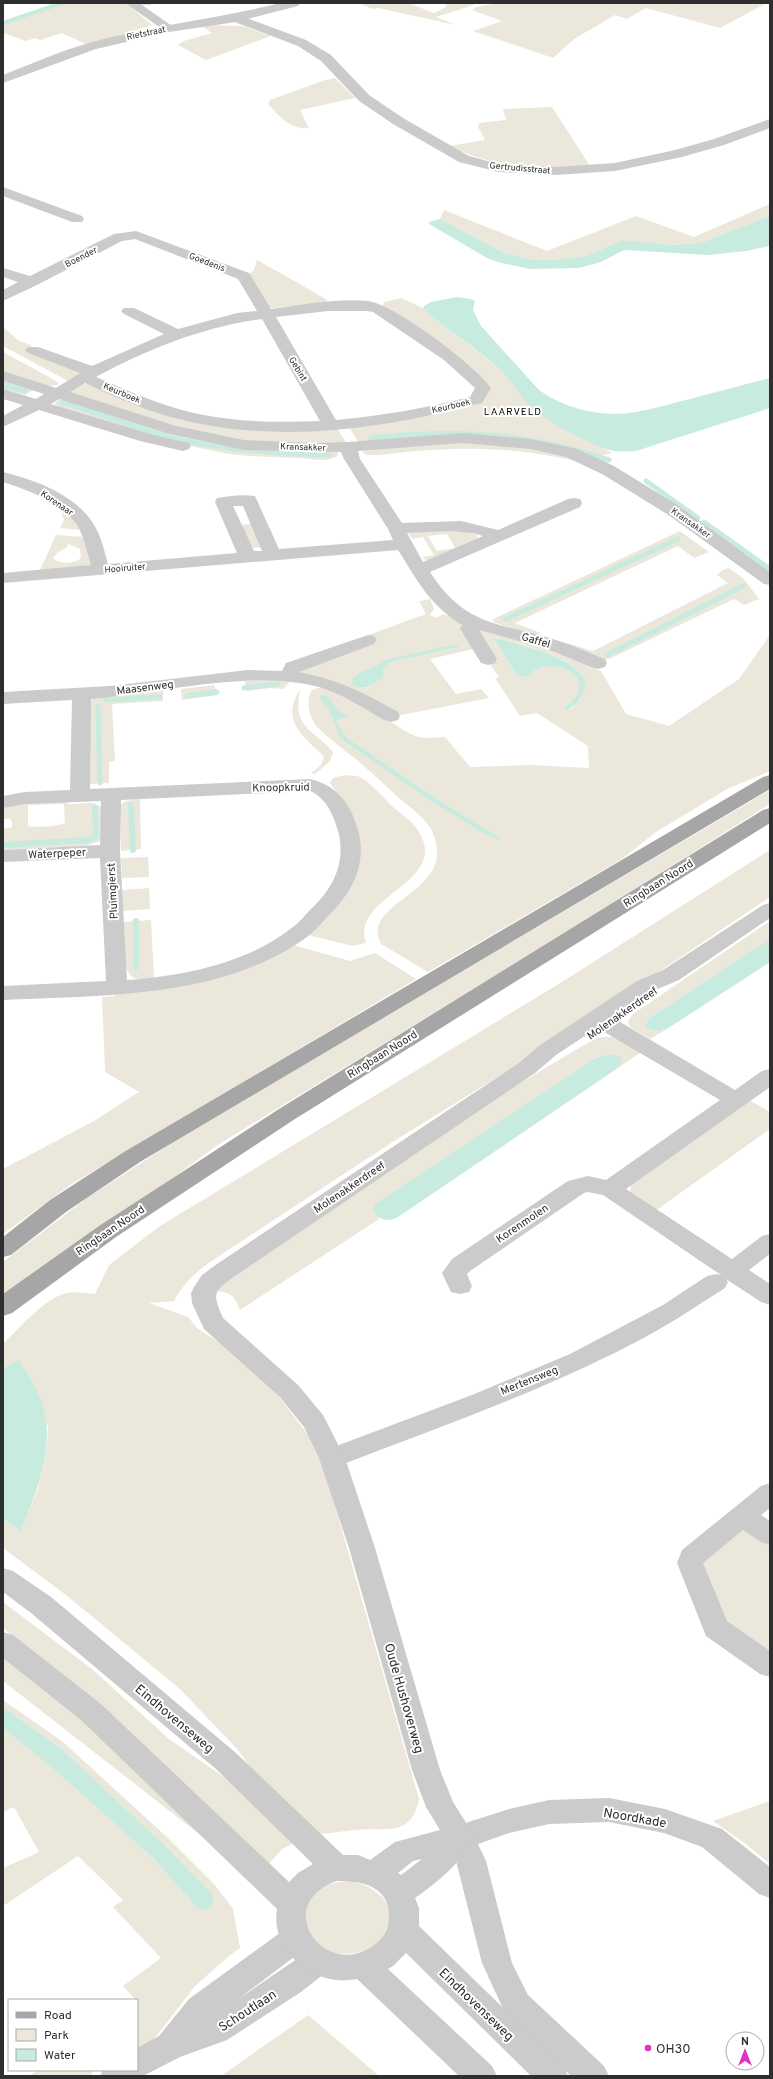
<svg xmlns="http://www.w3.org/2000/svg" width="773" height="2079" viewBox="0 0 773 2079" font-family="Overpass,sans-serif">
	<style>
		.green { fill: #ebe7db; fill-rule: evenodd }
		.water { fill: #c7ebdf }
		.lines { fill: none; stroke-linecap: round; stroke-linejoin: round }
		.stream-far2 { stroke: #c7ebdf; stroke-width: 4 }
		.stream-far1 { stroke: #c7ebdf; stroke-width: 5 }
		.stream { stroke: #c7ebdf; stroke-width: 6 }
		.minor { fill: #cbcbcb; fill-rule: evenodd }
		.tertiary { fill: #cbcbcb; fill-rule: evenodd }
		.primary { fill: #a6a6a6; fill-rule: evenodd }
		.poi-dot { fill: #e62fc3; stroke: #fff; stroke-width: 1.5 }
		.labels { text-anchor: middle; stroke-width: 4; stroke-linejoin: round; paint-order: stroke }
		.far-street-label { font-size: 9px; fill: #2e2e2e; stroke: #fff }
		.far-neighbourhood-label { font-size: 10px; letter-spacing: 1px; fill: #000; stroke: #fff }
		.street-label { font-size: 11px; fill: #2e2e2e; stroke: #fff }
		.near-street-label { font-size: 13px; fill: #2e2e2e; stroke: #fff }
		.near-poi-label { font-size: 13px; fill: #2e2e2e; stroke: #fff; text-anchor: start }
	</style>
	<rect width="100%" height="100%" fill="#fff"/>
	<!-- green -->
	<g class="green">
		<polygon points="66,3 126,3 152,25 88,45 62,33 40,40 35,38 26,41 3,33 3,25"/>
		<polygon points="358,3 408,3 434,13 446,7 446,3 472,3 474,5 436,17 456,25 378,8 373,9"/>
		<polygon points="498,3 767,3 720,28 646,8 627,19 615,15 574,39 553,58 473,31 502,21 472,10 476,7"/>
		<polygon points="200,25 243,26 271,36 206,60 178,45 184,41 212,33"/>
		<path d="M335 78 355 98 300 110 309 128C291 130 280 117 268 104L270 100 325 80Z"/>
		<path d="M552 107 590 166C543 170 492 168 450 146L485 140 478 127 479 123 506 120 503 109Z"/>
		<polygon points="770,204 770,216 700,243 670,245 639,241 620,241 586,256 553,260 527,259 505,253 440,219 444,210 547,251 636,216 694,237"/>
		<polygon points="257,260 326,299 328,303 275,308 267,307 248,275 254,270"/>
		<polygon points="401,298 423,308 426,312 495,365 512,381 528,403 538,414 612,453 593,458 529,441 359,443 349,427 400,421 458,410 470,406 487,384 481,377 381,307 385,302"/>
		<polygon points="3,327 18,340 32,346 26,350 81,372 68,381 3,346"/>
		<polygon points="3,352 58,382 58,385 45,386 3,374"/>
		<polygon points="3,379 33,390 25,395 3,390"/>
		<polygon points="80,384 89,384 173,416 337,428 347,444 237,441 151,420 69,394 69,390"/>
		<path d="M59 400H63L193 438 331 451 337 452 338 455C331 463 309 459 300 458 274 457 249 457 224 453 169 443 115 424 62 409L54 403Z"/>
		<path d="M437 441 545 449 584 463C510 445 452 446 378 455H367L363 453 364 450Z"/>
		<polygon points="60,507 70,515 80,530 60,528 64,520"/>
		<polygon points="250,524 254,525 261,547 250,548 239,525"/>
		<path d="M431 530 472 532 478 536 477 539 431 560H425L423 557 434 555 423 537 412 539 409 533ZM447 534 455 548 437 551 428 536Z"/>
		<polygon points="680,531 709,552 694,558 678,546 515,623 541,633 535,636 493,622 493,619"/>
		<path d="M56 535 84 537 94 560 91 565 39 572ZM68 544 80 549 81 558C74 564 63 564 55 560L53 558 57 553 67 547Z"/>
		<polygon points="729,568 744,579 759,599 744,605 734,599 609,659 600,660 566,646 570,644 593,651 728,583 717,575 722,570"/>
		<path d="M430 599 434 609 430 615 436 618C446 611 451 616 461 621V632L474 649 430 659 456 694 481 689 489 698 401 715 369 698 297 676 300 667 377 642 368 635 426 614 419 601ZM459 647 391 662 383 668 382 672 371 686 364 688 355 686 369 670 376 667 385 660Z"/>
		<path d="M476 627 549 649 601 671 626 714 669 726 739 679 770 635V771L727 789 656 832 622 859 428 972 381 944C361 905 441 895 437 849 436 841 434 833 429 826 422 816 410 807 400 799 386 786 372 773 357 760 343 749 328 738 315 725 309 714 306 703 311 691 334 674 393 729 418 737 425 739 437 737 445 737L470 767 529 765 589 768 588 746 537 713 520 716 495 678 499 677 489 663 497 661 474 629ZM497 638C514 642 556 654 570 664 576 668 583 675 585 682L579 700 572 709 564 708C570 702 578 697 579 689 582 669 554 664 539 668 534 670 531 675 526 677 522 678 519 676 515 673L495 641Z"/>
		<polygon points="275,680 290,681 284,689 270,688 246,691 245,681"/>
		<polygon points="214,685 218,695 182,700 181,689"/>
		<polygon points="163,690 163,701 112,704 115,761 109,762 109,783 90,784 90,702 94,697 105,695"/>
		<path d="M299 691H300C292 729 314 729 333 752L330 761 315 774 311 773 321 765 324 756C303 737 281 721 299 691Z"/>
		<path d="M345 775C350 776 356 775 360 777 371 783 383 797 392 806 400 813 411 820 417 829 454 883 350 894 366 943L353 946 308 935 341 901 348 807 330 783 333 778Z"/>
		<polygon points="770,790 770,804 565,933 219,1144 129,1210 3,1297 3,1262 87,1198 223,1110 354,1035"/>
		<path d="M68 799V804L93 803 104 808V835L98 842 84 846 3 850V829L12 827V822L10 819H3V807L28 801ZM64 804 65 823C60 826 34 828 28 826V805Z"/>
		<polygon points="140,799 141,849 121,851 120,805 126,801"/>
		<path d="M770 850V897L562 1037 391 1143 222 1254C202 1267 186 1279 174 1301L149 1303 188 1317 198 1329 235 1352 263 1375 308 1435 325 1471 419 1799C412 1838 384 1827 356 1830 343 1831 329 1833 316 1835L267 1790 237 1749 180 1689 66 1595 3 1548V1519L21 1531 37 1491 43 1468 47 1446 48 1427 13 1363 3 1368V1344C19 1329 44 1298 67 1293 75 1291 86 1293 95 1294L109 1265 160 1226 557 985Z"/>
		<polygon points="148,857 149,877 122,878 121,858"/>
		<polygon points="149,888 150,909 123,911 122,890"/>
		<path d="M151 920 154 977C149 978 142 980 138 979 119 977 124 936 123 922Z"/>
		<polygon points="770,921 770,939 648,1019 645,1026 653,1031 667,1029 650,1039 630,1027 628,1021 633,1014"/>
		<polygon points="293,945 350,961 375,953 416,979 70,1185 3,1234 3,1169 94,1121 139,1092 105,1072 102,997 115,996 115,992"/>
		<path d="M604 1037H612L643 1051 615 1070 620 1065 605 1055 597 1057 375 1204 373 1210 379 1219 240 1310C235 1296 231 1293 218 1291V1287L520 1083 596 1038Z"/>
		<polygon points="749,1100 770,1112 770,1129 655,1211 630,1195 631,1185"/>
		<polygon points="740,1529 751,1530 770,1543 770,1654 726,1622 701,1562"/>
		<polygon points="3,1602 92,1669 169,1739 250,1795 294,1843 282,1849 267,1866 85,1696 3,1628"/>
		<polygon points="3,1649 258,1880 3,1681"/>
		<polygon points="3,1700 63,1742 168,1838 215,1885 233,1909 240,1948 229,1956 195,1986 155,2038 137,2051 137,2000 132,2000 134,1998 123,1986 161,1958 113,1907 123,1900 78,1856 3,1906 3,1868 39,1852 14,1807 3,1812 3,1728 57,1772 154,1859 196,1906 59,1747 3,1707"/>
		<polygon points="770,1801 770,1864 746,1844 713,1821"/>
		<path d="M352 1881C379 1887 404 1911 382 1938 375 1947 364 1952 353 1953 295 1962 285 1881 352 1881Z"/>
		<polygon points="308,2015 379,2076 221,2076"/>
		<polygon points="39,2070 93,2070 92,2076 28,2076"/>
	</g>
	<!-- water -->
	<g class="water">
		<polygon points="770,216 770,246 746,251 708,255 624,250 601,262 579,268 530,269 498,262 487,258 429,224 429,222 440,219 505,253 527,259 553,260 586,256 620,241 639,241 670,245 700,243"/>
		<path d="M457 297 471 299 475 301 473 310 481 326 538 389C564 409 603 418 636 412 654 409 672 403 690 399 717 392 743 385 770 378V408L636 451C626 452 615 452 606 449 585 442 541 419 527 403 516 389 507 375 494 364 472 346 449 330 426 312L423 308 424 306 431 302Z"/>
		<path d="M494 639H502C527 648 575 656 586 682 583 693 578 707 566 710L564 708C570 702 578 697 579 689 582 669 554 664 539 668 534 670 531 675 526 677 522 678 519 676 515 673Z"/>
		<path d="M457 644 459 647 391 662 383 668V677C374 684 363 693 352 684L353 678C362 669 375 668 385 660Z"/>
		<path d="M325 695C337 701 330 709 348 716L336 720 342 733 348 739 438 800 500 838 499 840 487 835 436 804 340 738 329 709 320 698V696Z"/>
		<polygon points="770,939 770,962 667,1029 653,1031 645,1026 648,1019"/>
		<path d="M611 1054 622 1058 620 1065 615 1070 398 1217C388 1222 378 1221 373 1210L375 1204 597 1057Z"/>
		<path d="M19 1360C24 1369 30 1378 35 1387 61 1435 39 1485 21 1531L3 1519V1368Z"/>
		<polygon points="3,1707 59,1747 161,1842 212,1894 213,1904 209,1909 201,1910 196,1906 154,1859 57,1772 3,1728"/>
	</g>
	<g class="lines">
		<!-- stream-far2 -->
		<g class="stream-far2">
			<polyline points="141,3 150,3"/>
			<polyline points="3,23 62,3"/>
		</g>
		<!-- stream-far1 -->
		<g class="stream-far1">
			<polyline points="3,385 25,391"/>
			<path d="M62 402C106 416 150 434 196 443 240 451 284 454 329 455"/>
			<path d="M371 438C460 429 523 432 609 460"/>
			<polyline points="646,481 698,518"/>
			<polyline points="704,522 770,569"/>
			<polyline points="506,619 678,539"/>
			<polyline points="607,655 743,586"/>
			<polyline points="244,688 278,684"/>
			<polyline points="187,696 217,692"/>
			<polyline points="106,700 160,697"/>
			<polyline points="98,707 100,783"/>
		</g>
		<!-- stream -->
		<g class="stream">
			<polyline points="131,805 133,850"/>
			<polyline points="3,845 89,840 96,836 95,808"/>
			<polyline points="136,921 136,967"/>
		</g>
		<!-- minor -->
		<g class="minor">
			<polygon points="125,3 139,3 175,28 169,32 165,31"/>
			<polygon points="236,14 306,40 331,55 369,95 403,118 469,156 499,164 555,167 615,163 675,150 714,139 770,119 770,128 724,145 682,157 615,171 555,175 499,172 459,162 393,124 359,101 321,61 298,46 232,21 230,18 232,15"/>
			<polygon points="3,187 82,216 84,219 82,222 72,222 3,196"/>
			<path d="M136 231 249 273 271 309C302 305 336 298 368 301 394 304 475 365 491 388L482 403C378 430 269 446 164 415 137 407 111 395 85 383L70 392 176 426 244 440 316 443 348 442 462 433 531 439 577 449 614 466 679 506 770 572V585L764 584 667 514 602 474 566 457 531 449 462 443 358 451 360 459 402 523 461 521 498 530 568 499 574 498 580 499 582 503 580 507 430 572C466 628 500 622 556 640 573 645 589 653 605 659L607 663 605 667 598 669 591 667 545 648 479 630 497 659 495 663 488 665 481 663 460 629 462 625C428 603 419 583 398 550L3 583V573L91 565C87 552 84 536 77 525 61 502 28 490 3 482V472C35 480 74 494 93 523 101 535 104 550 108 564L237 553 215 502 217 498C228 496 243 494 255 496L279 549 393 540 388 529 344 459 341 452 244 450 166 433 59 399 51 404 150 434 189 443 191 446 189 449 183 451 140 441 39 410 3 427V416L23 405 3 399V389L36 399 44 394 3 381V371L56 388 80 373 28 353 25 350 28 347H38L92 366 164 334 124 314 121 311 124 308H134L178 329 237 313 257 311 238 279 135 239 122 241 37 285 3 301V290L18 282 3 277V268L30 276 114 234ZM328 311H367L373 312 444 360 475 388 470 397C426 408 381 416 336 420L276 317ZM262 319 320 421C272 423 222 422 175 408 148 400 122 388 96 377 148 349 203 327 262 319ZM233 506H243L262 551H254ZM448 531 473 533 483 536 423 562 407 533Z"/>
			<path d="M368 635 374 636 377 640 374 644 299 672C341 681 361 691 398 712L400 716 398 720 391 722 384 720C363 708 343 694 319 687 253 669 160 693 91 699L90 789 310 779C339 786 352 806 359 834 366 865 352 892 331 913 323 921 316 930 307 937 221 999 104 995 3 1000V986L106 981 100 858 3 862V850L100 845 101 801 25 804 3 808V796L25 792 70 790 72 700 3 704V692L110 686 248 670 282 671 286 663ZM310 791C327 798 335 818 339 835 345 864 333 888 312 908 306 914 300 922 293 927 248 963 184 976 127 980L120 851 121 800Z"/>
			<path d="M597 1011 605 1013 735 1090 762 1071 770 1069V1087L626 1189 732 1259 762 1236 770 1234V1254L749 1270 770 1284V1305L761 1302 726 1279 728 1282 725 1288C695 1307 666 1327 634 1343 540 1392 440 1427 341 1465L332 1468 323 1465 319 1458 323 1451 472 1395 570 1354 663 1305 707 1276 716 1274 721 1275 603 1195 588 1192 584 1193 470 1271 467 1274 472 1286 469 1292 460 1294 451 1292 442 1273 452 1259 568 1181 588 1176 606 1180 720 1100 589 1023 586 1018 589 1013Z"/>
			<polygon points="770,1483 770,1508 761,1515 770,1521 770,1545 761,1542 743,1530 703,1563 727,1621 770,1651 770,1677 760,1674 706,1636 677,1563 682,1550 761,1486"/>
			<polygon points="609,1798 665,1809 722,1829 770,1867 770,1898 759,1894 702,1847 664,1833 609,1822 549,1824 509,1833 478,1844 486,1861 512,1963 528,1995 604,2066 609,2076 571,2076 506,2015 482,1963 456,1861 445,1837 450,1828 509,1809 549,1800"/>
			<polygon points="295,1926 306,1930 310,1939 306,1948 237,2000 307,1952 318,1948 329,1952 333,1961 329,1970 301,1992 227,2040 180,2057 143,2076 100,2076 103,2070 137,2070 137,2048 159,2036 189,1999 284,1930"/>
		</g>
		<!-- tertiary -->
		<g class="tertiary">
			<path d="M280 3H300L298 6 236 22 169 32 96 49 3 83V75C31 64 60 51 89 43 152 25 217 19 280 3Z"/>
			<path d="M770 903V918L679 980 653 991 556 1055 535 1073 235 1276C213 1292 212 1293 223 1318L298 1385 323 1415 345 1458 375 1548 440 1770 453 1802 475 1837C462 1862 438 1882 415 1898L419 1908V1926L563 2066 568 2076H531L406 1953 393 1966 388 1969 492 2066 497 2076H459L357 1979C350 1980 343 1981 336 1980 301 1975 271 1945 277 1909L81 1720 3 1658V1632L13 1635 101 1704 289 1882 298 1873 313 1864 216 1769 31 1613 3 1592V1568L13 1571 51 1597 236 1753 343 1855H358L370 1860 395 1842 440 1830 426 1807 412 1770 349 1548 319 1458 304 1427 280 1397 204 1329 192 1303 191 1293 194 1287 202 1275 217 1264 519 1063 540 1045 637 981 663 970 763 905ZM422 1859 401 1875 398 1873 413 1861ZM337 1881C362 1880 390 1887 389 1917 389 1926 387 1932 381 1939 330 1989 267 1906 337 1881Z"/>
		</g>
		<!-- primary -->
		<g class="primary">
			<polygon points="770,775 770,789 140,1162 66,1212 11,1255 3,1257 3,1237 50,1200 124,1152 763,777"/>
			<polygon points="770,808 770,823 295,1119 116,1237 12,1313 3,1316 3,1294 99,1226 279,1109 763,810"/>
		</g>
	</g>
	<!-- markers -->
	<circle class="poi-dot" cx="648" cy="2048" r="4"/>
	<g class="labels">
		<!-- far-street labels -->
		<g class="far-street-label">
			<text transform="translate(146 33) rotate(-12)" y="3">Rietstraat</text>
			<text transform="translate(520 168) rotate(5)" y="3">Gertrudisstraat</text>
			<text transform="translate(81 257) rotate(-27)" y="3">Boender</text>
			<text transform="translate(207 262) rotate(21)" y="3">Goedenis</text>
			<text transform="translate(298 369) rotate(60)" y="3">Gebint</text>
			<text transform="translate(122 393) rotate(23)" y="3">Keurboek</text>
			<text transform="translate(451 406) rotate(-13)" y="3">Keurboek</text>
			<text transform="translate(303 447) rotate(2)" y="3">Kransakker</text>
			<text transform="translate(57 503) rotate(34)" y="3">Korenaar</text>
			<text transform="translate(691 523) rotate(35)" y="3">Kransakker</text>
			<text transform="translate(125 568) rotate(-5)" y="3">Hooiruiter</text>
		</g>
		<!-- far-neighbourhood labels -->
		<g class="far-neighbourhood-label">
			<text x="513" y="415">LAARVELD</text>
		</g>
		<!-- street labels -->
		<g class="street-label">
			<text transform="translate(536 640) rotate(16)" y="4">Gaffel</text>
			<text transform="translate(145 687) rotate(-7)" y="4">Maasenweg</text>
			<text transform="translate(281 787) rotate(-1)" y="4">Knoopkruid</text>
			<text transform="translate(57 853) rotate(-3)" y="4">Waterpeper</text>
			<text transform="translate(658 883) rotate(-32)" y="4">Ringbaan Noord</text>
			<text transform="translate(112 891) rotate(-93)" y="4">Pluimgierst</text>
			<text transform="translate(622 1013) rotate(-35)" y="4">Molenakkerdreef</text>
			<text transform="translate(382 1054) rotate(-32)" y="4">Ringbaan Noord</text>
			<text transform="translate(349 1187) rotate(-34)" y="4">Molenakkerdreef</text>
			<text transform="translate(522 1223) rotate(-34)" y="4">Korenmolen</text>
			<text transform="translate(110 1230) rotate(-34)" y="4">Ringbaan Noord</text>
			<text transform="translate(529 1380) rotate(-22)" y="4">Mertensweg</text>
		</g>
		<!-- near-street labels -->
		<g class="near-street-label">
			<text transform="translate(405 1698) rotate(74)" y="5">Oude Hushoverweg</text>
			<text transform="translate(175 1718) rotate(40)" y="5">Eindhovenseweg</text>
			<text transform="translate(635 1817) rotate(10)" y="5">Noordkade</text>
			<text transform="translate(477 2004) rotate(44)" y="5">Eindhovenseweg</text>
			<text transform="translate(247 2010) rotate(-33)" y="5">Schoutlaan</text>
		</g>
		<!-- near-poi labels -->
		<g class="near-poi-label">
			<text x="656" y="2053">OH30</text>
		</g>
	</g>
	<!-- border -->
	<rect width="773" height="2079" fill="none" stroke="#2e2e2e" stroke-width="8"/>
	<!-- legend -->
	<rect x="8" y="1999" width="130" height="72" fill="#ffffff" stroke="#ababab"/>
	<rect x="16" y="2012" width="20" height="6" fill="#a6a6a6" stroke="#ababab"/>
	<text x="44" y="2019" font-size="12" fill="#2e2e2e">Road</text>
	<rect x="16" y="2029" width="20" height="12" fill="#ebe7db" stroke="#ababab"/>
	<text x="44" y="2039" font-size="12" fill="#2e2e2e">Park</text>
	<rect x="16" y="2049" width="20" height="12" fill="#c7ebdf" stroke="#ababab"/>
	<text x="44" y="2059" font-size="12" fill="#2e2e2e">Water</text>
	<!-- north arrow -->
	<g transform="translate(745 2051)"><circle r="19" fill="#ffffff" stroke="#ababab"/>
	<path d="M0-3L7 15L0 10L-7 15Z" fill="#e62fc3"/>
	<text y="-6" font-size="11" font-weight="bold" text-anchor="middle" fill="#2e2e2e">N</text>
	</g>
</svg>
